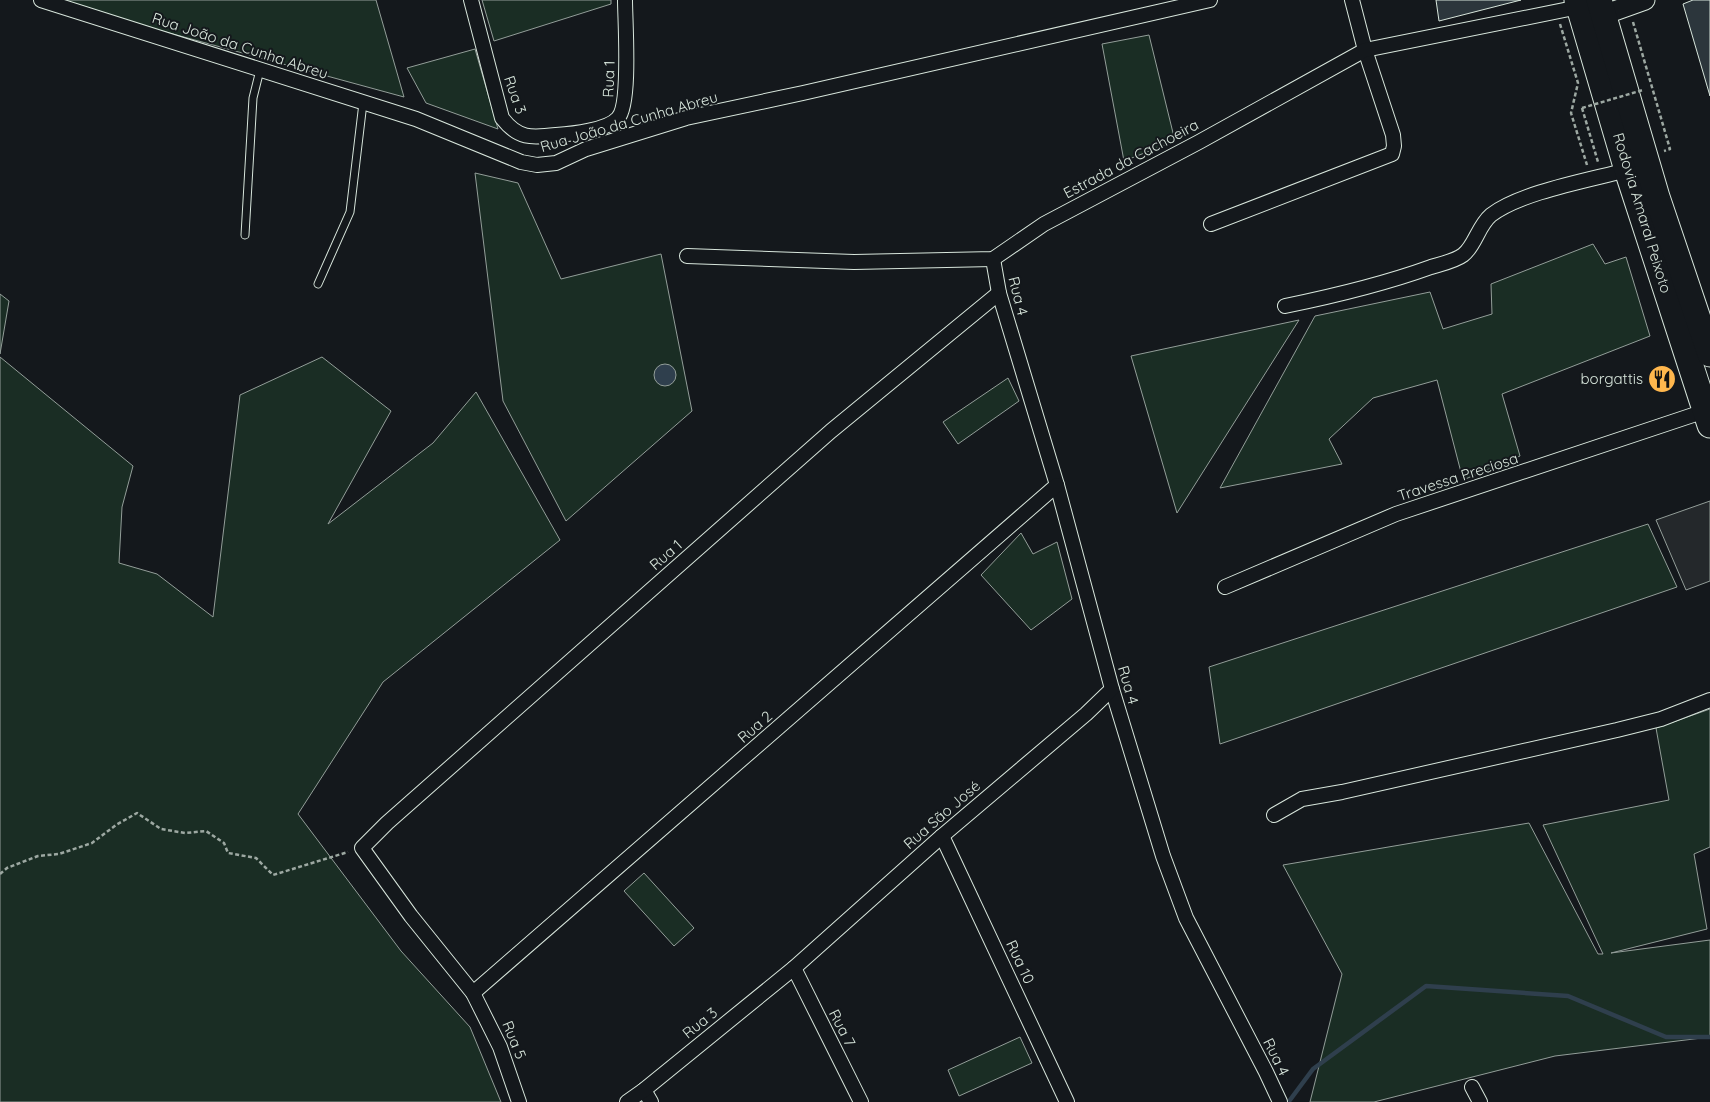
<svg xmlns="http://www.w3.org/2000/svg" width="1710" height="1102" viewBox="0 0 1710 1102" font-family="Quicksand,sans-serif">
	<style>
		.green { fill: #1a2d24; stroke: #939e99 }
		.parking { fill: #24282b; stroke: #939e99 }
		.water { fill: #2f3f4d; stroke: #939e99 }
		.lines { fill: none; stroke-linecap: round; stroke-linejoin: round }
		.stream { stroke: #2f3f4d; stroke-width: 4.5 }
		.building { fill: #2c363c; stroke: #d8e6dc }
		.lane-casing { stroke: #d8e6dc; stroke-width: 9 }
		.street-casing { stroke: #d8e6dc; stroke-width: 16 }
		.secondary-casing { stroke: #d8e6dc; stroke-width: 21 }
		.highway-casing { stroke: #d8e6dc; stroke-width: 27 }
		.path { stroke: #9da8a2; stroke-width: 2.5; stroke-dasharray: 4 2.5; stroke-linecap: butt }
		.lane { stroke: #14181c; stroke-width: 7 }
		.street { stroke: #14181c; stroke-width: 14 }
		.secondary { stroke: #14181c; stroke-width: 19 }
		.highway { stroke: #14181c; stroke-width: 25 }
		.path-bridge { stroke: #9da8a2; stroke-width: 2.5; stroke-dasharray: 4 2.5; stroke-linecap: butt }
		.labels { text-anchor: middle; stroke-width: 4; stroke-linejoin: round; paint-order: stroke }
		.street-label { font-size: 15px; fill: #d8e6dc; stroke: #14181c }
		.poi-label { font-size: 15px; fill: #d8e6dc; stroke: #14181c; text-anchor: end }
	</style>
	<rect width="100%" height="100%" fill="#14181c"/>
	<!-- green -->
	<g class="green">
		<polygon points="48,0 376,0 404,97"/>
		<polygon points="482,0 611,0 611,4 494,41"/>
		<polygon points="1149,35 1175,141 1124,161 1102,44"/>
		<polygon points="475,49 498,129 426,103 407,68"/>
		<polygon points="475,173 518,183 561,279 661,254 692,411 566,521 503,401"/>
		<polygon points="1593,244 1605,264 1626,257 1650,336 1502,394 1520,456 1463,480 1437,380 1373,398 1329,439 1342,464 1220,488 1315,316 1430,292 1443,329 1492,314 1491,284"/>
		<polygon points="0,294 9,301 0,354"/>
		<polygon points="1299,320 1177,513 1131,356"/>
		<polygon points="0,357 133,466 122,507 119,563 157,574 213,617 240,395 322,357 391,411 328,524 433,443 476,392 560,540 383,682 298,814 401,951 470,1027 501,1102 0,1102"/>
		<polygon points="1008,378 1019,401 958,444 943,422"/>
		<polygon points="1648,524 1677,587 1220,744 1209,667"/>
		<polygon points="1021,533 1033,554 1057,542 1072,599 1031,630 981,575"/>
		<polygon points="1710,709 1710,847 1694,854 1707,929 1611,953 1710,940 1710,1037 1555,1056 1374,1102 1310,1102 1342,974 1283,865 1529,823 1598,954 1603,954 1543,825 1669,800 1656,728"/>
		<polygon points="644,873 694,928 674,946 624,891"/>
		<polygon points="1020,1037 1032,1063 959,1096 948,1070"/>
	</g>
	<!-- parking -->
	<polygon class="parking" points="1710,501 1710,581 1686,590 1656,520"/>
	<!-- water -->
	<circle class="water" cx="665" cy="375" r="11"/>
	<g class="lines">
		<!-- stream -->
		<polyline class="stream" points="1290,1100 1313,1069 1426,986 1568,996 1666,1037 1710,1037"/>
	</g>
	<!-- building -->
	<g class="building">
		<polygon points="1436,0 1521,0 1439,21"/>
		<polygon points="1693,0 1710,0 1710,96 1683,4"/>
	</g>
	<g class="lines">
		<!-- lane casing -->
		<g class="lane-casing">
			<g id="lane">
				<polyline points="245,235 253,98 260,70"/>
				<polyline points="318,284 350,212 363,103"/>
			</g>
		</g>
		<!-- street casing -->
		<g class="street-casing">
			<g id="street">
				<polyline points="41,0 416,119 521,162 537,165 556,163 586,149 686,118 803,93 1210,0"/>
				<path d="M471 0 502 118C518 139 531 138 556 135 572 134 608 130 618 118 631 104 625 21 625 0"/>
				<polyline points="1211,224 1392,154 1394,146 1393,135 1365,50 1352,0"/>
				<polyline points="687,256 854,262 993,259 1044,224 1199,142 1365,50 1579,7"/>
				<polyline points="993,259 999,293 1057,485 1112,689 1163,856 1186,918 1266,1072 1280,1102"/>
				<path d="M1285 306C1334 296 1384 284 1431 267 1441 264 1455 261 1463 255 1475 246 1478 226 1491 215 1521 192 1590 180 1627 170"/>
				<polyline points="1225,587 1396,514 1705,411"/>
				<polyline points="1274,815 1302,799 1342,792 1617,730 1661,719 1710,700"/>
				<polyline points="942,836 1067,1102"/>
				<polyline points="794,968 861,1102"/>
				<polyline points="473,993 1057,485"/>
				<polyline points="1472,1087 1480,1102"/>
				<polyline points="644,1090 651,1102"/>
				<polyline points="519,1102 500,1047 473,993 411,916 362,848 387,823 831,431 999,293"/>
				<polyline points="627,1102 644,1090 794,968 942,836 1086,714 1112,689"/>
			</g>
		</g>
		<!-- secondary casing -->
		<g class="secondary-casing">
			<polyline id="secondary" points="1603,15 1645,0"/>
		</g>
		<!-- highway casing -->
		<g class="highway-casing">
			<g id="highway">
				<polyline points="1577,0 1627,170 1710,425"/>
				<polyline points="1599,0 1657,197 1710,354"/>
			</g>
		</g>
		<!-- path -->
		<g class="path">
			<polyline points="1633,22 1670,149 1664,151"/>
			<polyline points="1560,24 1578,83 1571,113 1587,165"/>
			<polyline points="1582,108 1598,162"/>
			<polyline points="0,874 7,868 38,856 59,854 92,843 116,825 137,813 161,829 185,833 206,831 224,843 228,853 256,858 273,875 348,852"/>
		</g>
		<!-- lane -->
		<use href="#lane" class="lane"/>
		<!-- street -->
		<use href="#street" class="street"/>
		<!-- secondary -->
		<use href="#secondary" class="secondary"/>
		<!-- highway -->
		<use href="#highway" class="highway"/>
		<!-- path-bridge -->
		<polyline class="path-bridge" points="1582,108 1643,90"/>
	</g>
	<!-- icons -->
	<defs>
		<g id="restaurant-disc" transform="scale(1.4375)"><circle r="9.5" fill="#ffb74d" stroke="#14181c"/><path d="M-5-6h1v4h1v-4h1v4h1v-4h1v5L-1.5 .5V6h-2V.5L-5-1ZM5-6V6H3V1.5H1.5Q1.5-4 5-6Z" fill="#111"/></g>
	</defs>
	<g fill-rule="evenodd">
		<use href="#restaurant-disc" x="1662" y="379"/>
	</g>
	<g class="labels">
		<!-- street labels -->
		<g class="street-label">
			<text transform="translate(240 46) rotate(18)" y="5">Rua João da Cunha Abreu</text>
			<text transform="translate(609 79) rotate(-88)" y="5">Rua 1</text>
			<text transform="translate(515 95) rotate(71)" y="5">Rua 3</text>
			<text transform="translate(629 122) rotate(-16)" y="5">Rua João da Cunha Abreu</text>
			<text transform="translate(1131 159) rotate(-28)" y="5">Estrada da Cachoeira</text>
			<text transform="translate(1642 213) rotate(73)" y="5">Rodovia Amaral Peixoto</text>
			<text transform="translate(1018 296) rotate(76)" y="5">Rua 4</text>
			<text transform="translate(1458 477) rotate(-18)" y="5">Travessa Preciosa</text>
			<text transform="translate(666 555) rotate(-41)" y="5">Rua 1</text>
			<text transform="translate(1128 685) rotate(74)" y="5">Rua 4</text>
			<text transform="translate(755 727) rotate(-41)" y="5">Rua 2</text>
			<text transform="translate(942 815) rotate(-41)" y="5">Rua São José</text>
			<text transform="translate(1020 962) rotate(65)" y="5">Rua 10</text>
			<text transform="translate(700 1023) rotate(-39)" y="5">Rua 3</text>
			<text transform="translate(842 1028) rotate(63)" y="5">Rua 7</text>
			<text transform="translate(514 1040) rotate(68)" y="5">Rua 5</text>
			<text transform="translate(1276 1057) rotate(64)" y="5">Rua 4</text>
		</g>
		<!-- poi labels -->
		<g class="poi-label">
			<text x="1643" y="384">borgattis</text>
		</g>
	</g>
</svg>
